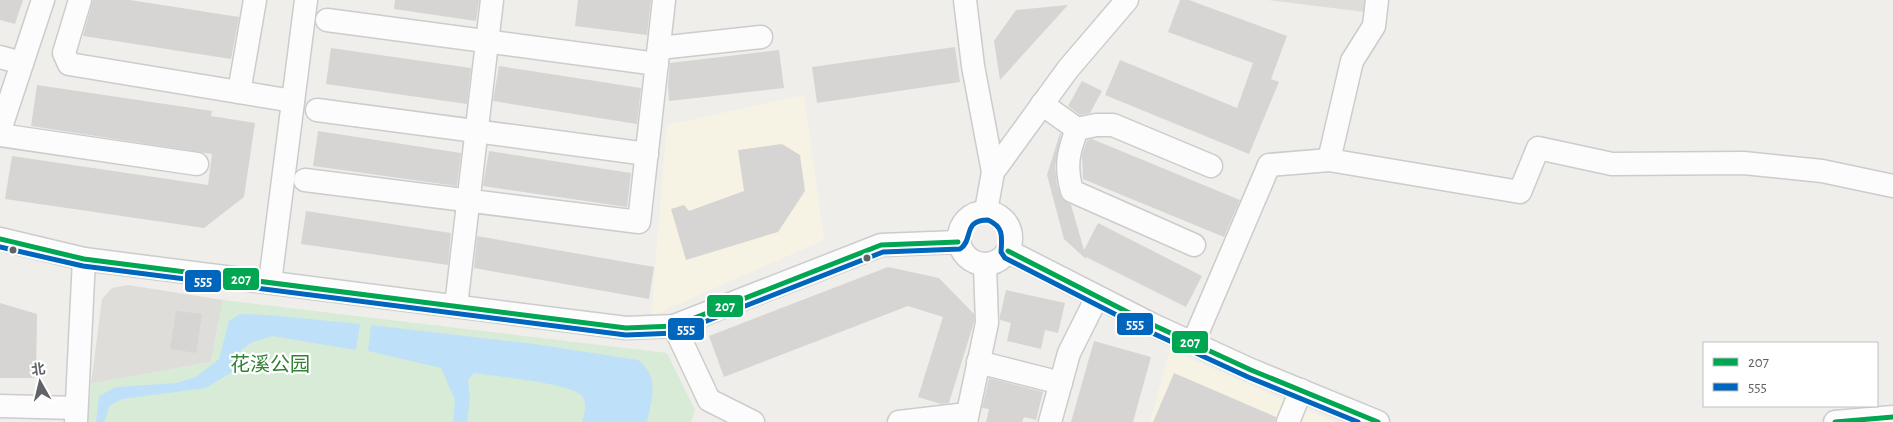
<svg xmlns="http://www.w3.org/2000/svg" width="1893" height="422" viewBox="0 0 1893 422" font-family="'Alegreya Sans','Noto Sans SC',sans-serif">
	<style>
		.commercial { fill: #f7f3e4 }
		.industrial { fill: #dfddda }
		.green { fill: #d8ebd6 }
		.water { fill: #bfe0f9 }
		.building { fill: #d6d5d3 }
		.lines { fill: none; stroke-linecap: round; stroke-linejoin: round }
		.minor-casing { stroke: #cbcccc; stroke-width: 25 }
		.minor { stroke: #fdfcfc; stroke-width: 22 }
		.bus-1-casing { stroke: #fff; stroke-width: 9 }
		.bus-2-casing { stroke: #fff; stroke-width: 9 }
		.bus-1 { stroke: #00a651; stroke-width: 5 }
		.bus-2 { stroke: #0065bd; stroke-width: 5 }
		.bus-dot { fill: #5f6368; stroke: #fff; stroke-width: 2 }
		.labels { text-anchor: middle; stroke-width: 4.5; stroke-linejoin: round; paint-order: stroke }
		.park-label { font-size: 20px; fill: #348238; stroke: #fff }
		.line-badge { stroke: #fff; stroke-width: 2 }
		.badge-label { font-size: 14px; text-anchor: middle; font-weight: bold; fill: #fff }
	</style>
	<rect width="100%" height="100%" fill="#efeeea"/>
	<!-- commercial -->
	<g class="commercial">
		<polygon points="804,95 824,240 651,316 667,125"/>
		<polygon points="1170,350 1309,411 1335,422 1150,422"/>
	</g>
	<!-- industrial -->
	<g class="industrial">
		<polygon points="1268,0 1367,0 1365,12"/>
		<polygon points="128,285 223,300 211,362 91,384 102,299 112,288"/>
	</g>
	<!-- green -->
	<polygon class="green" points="223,300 667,353 695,410 691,422 88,422 91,384 211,362"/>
	<!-- water -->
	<g class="water">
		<polygon points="240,314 269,315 360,324 356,350 272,336 251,343 241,350 237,369 206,388 122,399 110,405 104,422 96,422 99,396 116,387 176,383 196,377 219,359 229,321"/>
		<path d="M371 325 534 344 638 360C660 377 652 398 647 422H582C584 413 588 404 582 396 572 383 493 376 474 373L468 380 470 397 467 422H453L455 400 441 368 368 351Z"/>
	</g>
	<!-- building -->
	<g class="building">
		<polygon points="0,0 23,0 15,24 0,20"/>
		<polygon points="93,0 130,0 239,17 231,59 83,36"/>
		<polygon points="395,0 479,0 476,21 394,9"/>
		<polygon points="578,0 651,0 647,35 575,26"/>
		<polygon points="1180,0 1189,0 1287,36 1271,79 1279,82 1249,154 1105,95 1120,60 1237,108 1253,63 1168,32"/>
		<polygon points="1068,5 1000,80 994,41 1016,10"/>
		<polygon points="955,47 960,82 817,103 812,67"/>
		<polygon points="331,48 471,68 467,104 326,84"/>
		<polygon points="779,50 784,88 669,101 668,85 670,63"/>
		<polygon points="499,66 641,88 637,124 493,101"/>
		<polygon points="1082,81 1102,91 1090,113 1080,115 1068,106"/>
		<polygon points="37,85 212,111 211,116 255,123 244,197 204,228 5,199 12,156 208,185 212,154 31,126"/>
		<polygon points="318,131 461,153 457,186 313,166"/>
		<polygon points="1060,133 1061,134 1055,166 1057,185 1062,199 1071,205 1084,250 1098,223 1202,276 1186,307 1086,257 1086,259 1064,239 1047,175"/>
		<polygon points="1092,139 1240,200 1224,237 1083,179 1082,155 1087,140"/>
		<polygon points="782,144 800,155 805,191 778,232 686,260 671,209 684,205 689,211 744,191 738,150"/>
		<polygon points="489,151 631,173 627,207 483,186"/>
		<polygon points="306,211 451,233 448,265 301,244"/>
		<polygon points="477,236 654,267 649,299 474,268"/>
		<polygon points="888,267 939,278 974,314 974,322 949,403 941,404 918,397 943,317 908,306 724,377 709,336"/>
		<polygon points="1006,290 1065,303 1058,333 1045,330 1041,349 1007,341 1011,323 1000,320 1000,316"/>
		<polygon points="0,303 37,314 36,378 0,378"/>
		<polygon points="176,311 202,314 196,353 170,349"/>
		<polygon points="1094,341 1151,357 1133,422 1071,422"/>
		<polygon points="1174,373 1276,417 1275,422 1153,422"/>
		<polygon points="989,378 1043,392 1036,420 1024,417 1022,422 986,422 989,409 982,408"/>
	</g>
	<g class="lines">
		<!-- minor casing -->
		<g class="minor-casing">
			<g id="minor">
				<polyline points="80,0 64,53 69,64 293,101"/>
				<polyline points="965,0 973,66 993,172"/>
				<polyline points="327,20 657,64"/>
				<polyline points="659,48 761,37"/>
				<polyline points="0,57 22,63"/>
				<polyline points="239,92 255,0"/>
				<polyline points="1042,104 1077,129"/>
				<polyline points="317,110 647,154"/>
				<polyline points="0,130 43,0"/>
				<polyline points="0,135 197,164"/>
				<polyline points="1329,160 1352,61 1374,26 1377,0"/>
				<polyline points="305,180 639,222 664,0"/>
				<polyline points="986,211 993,172 1068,69 1127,0"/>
				<circle cx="985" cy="238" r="26"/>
				<polyline points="0,239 84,259 626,328 674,326 881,245 958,242"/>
				<path d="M1194 245 1072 191C1065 166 1068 153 1077 129L1096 125H1113L1211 166"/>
				<polyline points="1008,251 1151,324 1251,370 1378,422"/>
				<polyline points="270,282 306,0"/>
				<polyline points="456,306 492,0"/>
				<polyline points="674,326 709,400 753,422"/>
				<polyline points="1193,343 1269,165 1329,160 1520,192 1538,148 1612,164 1744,163 1822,171 1893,186"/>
				<polyline points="978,362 1061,383"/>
				<polyline points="0,406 76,408"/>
				<polyline points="76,422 84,259"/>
				<polyline points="899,422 967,414"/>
				<polyline points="966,422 987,323 985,265"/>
				<polyline points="1050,422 1069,353 1097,297"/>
				<polyline points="1288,422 1301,390"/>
				<polyline points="1835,422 1893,417"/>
			</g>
		</g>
		<!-- minor -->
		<use href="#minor" class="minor"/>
		<!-- bus-1 casing -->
		<g class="bus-1-casing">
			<g id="bus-1">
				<polyline points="0,239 84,259 626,328 674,326 881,245 958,242"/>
				<polyline points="1008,251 1151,324 1251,370 1378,422"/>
				<polyline points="1835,422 1893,417"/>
			</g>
		</g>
		<!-- bus-2 casing -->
		<g class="bus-2-casing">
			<path id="bus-2" d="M0 247 83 266 626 335 676 333 883 252 960 249C974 240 962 220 988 220 1004 227 1002 237 1001 252L1005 258 1148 331 1248 377 1358 422"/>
		</g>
		<!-- bus-1 -->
		<use href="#bus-1" class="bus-1"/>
		<!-- bus-2 -->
		<use href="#bus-2" class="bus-2"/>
	</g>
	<!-- markers -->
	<g class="bus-dot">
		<circle cx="13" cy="250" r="4.5"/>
		<circle cx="867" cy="258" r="4.5"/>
	</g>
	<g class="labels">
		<!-- park labels -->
		<g class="park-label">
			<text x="270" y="371">花溪公园</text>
		</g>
	</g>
	<g class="line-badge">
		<rect x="222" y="267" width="38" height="24" rx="5" fill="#00a651"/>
		<rect x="184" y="269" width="38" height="24" rx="5" fill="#0065bd"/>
		<rect x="706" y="294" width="38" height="24" rx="5" fill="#00a651"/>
		<rect x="1116" y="312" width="38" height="24" rx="5" fill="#0065bd"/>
		<rect x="667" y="317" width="38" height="24" rx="5" fill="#0065bd"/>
		<rect x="1171" y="330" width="38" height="24" rx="5" fill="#00a651"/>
	</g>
	<g class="badge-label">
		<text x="241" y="284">207</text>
		<text x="203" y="286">555</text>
		<text x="725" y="311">207</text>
		<text x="1135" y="329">555</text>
		<text x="686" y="334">555</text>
		<text x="1190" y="347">207</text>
	</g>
	<!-- legend -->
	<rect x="1703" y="342" width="175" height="65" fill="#ffffff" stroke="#bfc1c3"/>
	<rect x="1713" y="358" width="25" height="8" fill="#00a651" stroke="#bfc1c3"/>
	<text x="1748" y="367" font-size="15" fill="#5f6368">207</text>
	<rect x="1713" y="383" width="25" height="8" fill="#0065bd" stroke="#bfc1c3"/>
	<text x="1748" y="392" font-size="15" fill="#5f6368">555</text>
	<!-- north arrow -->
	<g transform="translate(40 382) rotate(352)" stroke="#ffffff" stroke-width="4" paint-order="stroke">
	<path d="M0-4L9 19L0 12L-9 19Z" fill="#5f6368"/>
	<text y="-8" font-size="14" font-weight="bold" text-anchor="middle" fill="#5f6368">北</text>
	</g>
</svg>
